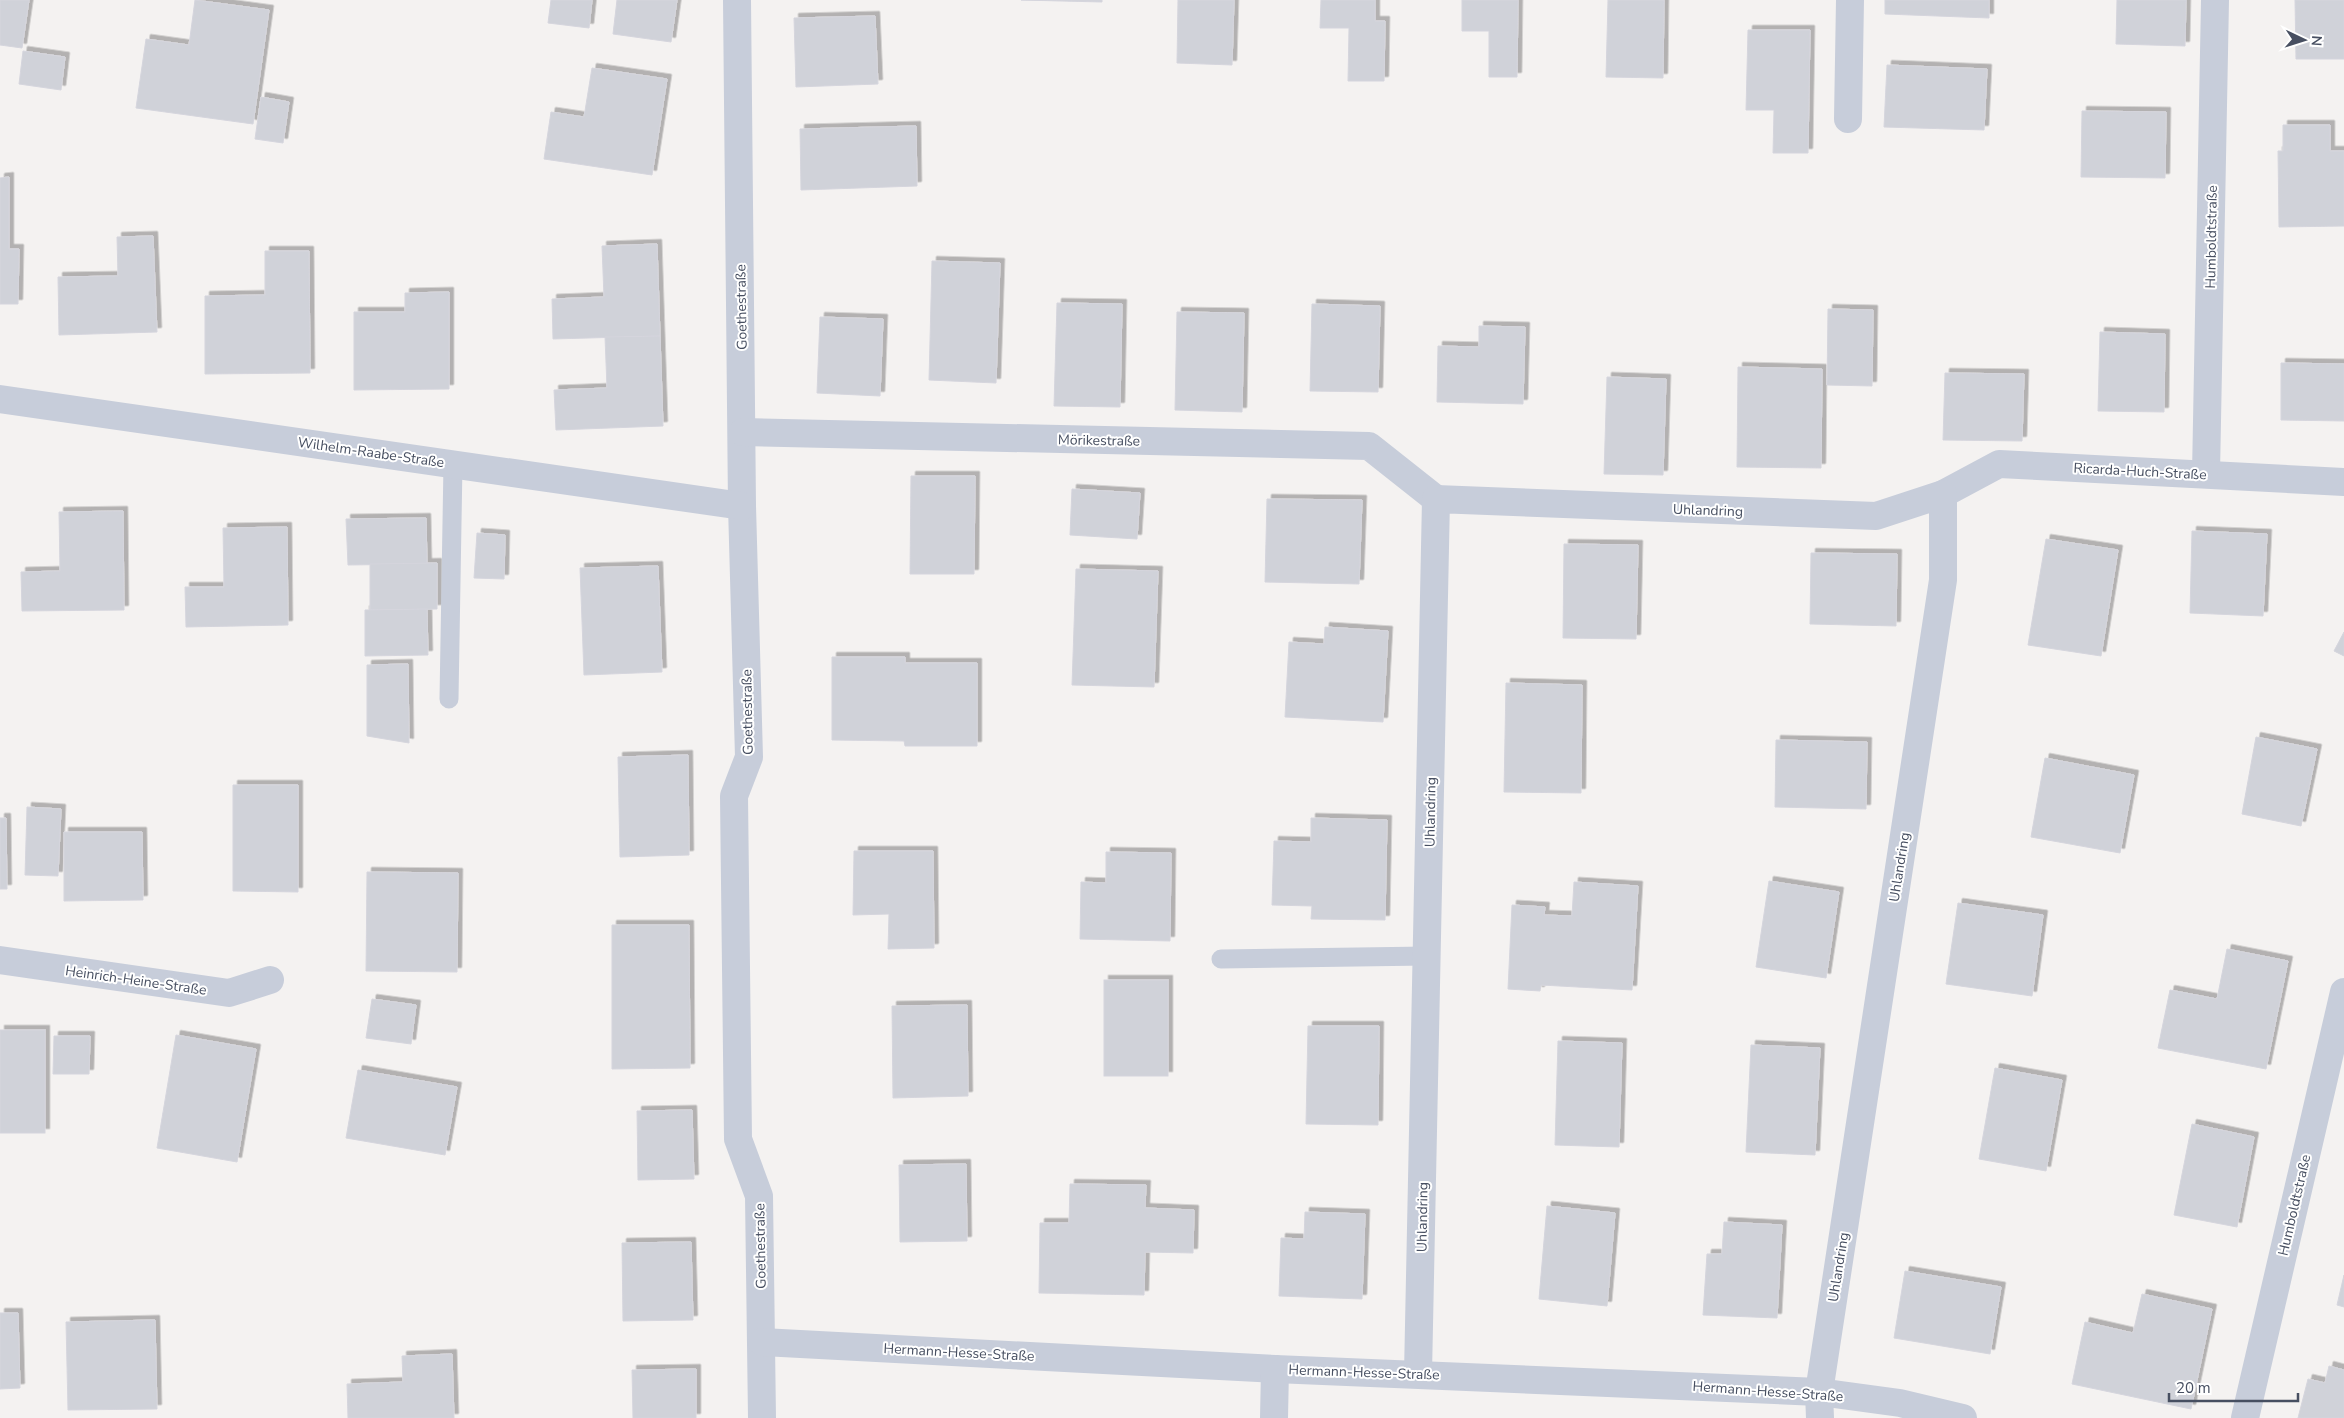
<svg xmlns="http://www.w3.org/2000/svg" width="2344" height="1418" viewBox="0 0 2344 1418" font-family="'Nunito Sans',sans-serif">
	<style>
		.building { fill: #d0d2d9; stroke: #d5d5dd; filter: url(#shadow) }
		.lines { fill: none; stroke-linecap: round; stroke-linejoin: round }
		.lane { stroke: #c7cdda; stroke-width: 19 }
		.street { stroke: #c7cdda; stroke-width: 28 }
		.labels { text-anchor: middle; stroke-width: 4; stroke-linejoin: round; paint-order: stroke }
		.street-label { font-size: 14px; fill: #474f61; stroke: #fff }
	</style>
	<defs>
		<filter id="shadow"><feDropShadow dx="4.5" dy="-4.5" stdDeviation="0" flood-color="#0004"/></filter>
	</defs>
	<rect width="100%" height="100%" fill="#f4f2f1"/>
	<!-- building -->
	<g class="building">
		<polygon points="0,0 29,0 22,48 0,45"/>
		<polygon points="195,0 269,10 253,124 136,108 146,39 189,45"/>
		<polygon points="551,0 592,0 589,28 548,23"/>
		<polygon points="617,0 677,0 671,42 613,34"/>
		<polygon points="1021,0 1102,0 1102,2"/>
		<polygon points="1178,0 1234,0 1232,65 1177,63"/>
		<polygon points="1321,0 1375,0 1375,21 1385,21 1384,81 1348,81 1349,28 1320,28"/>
		<polygon points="1462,0 1518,0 1517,77 1489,77 1489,31 1462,31"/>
		<polygon points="1608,0 1664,0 1663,78 1606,77"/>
		<polygon points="1885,0 1989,0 1989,18 1885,14"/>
		<polygon points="2117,0 2186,0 2185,46 2116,44"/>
		<polygon points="2295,0 2344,0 2344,59 2296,59"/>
		<polygon points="875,16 878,84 796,87 794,18"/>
		<polygon points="1748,30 1810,30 1808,153 1773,153 1774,110 1746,110"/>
		<polygon points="23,51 65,57 61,90 19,84"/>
		<polygon points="1887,65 1987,69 1984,130 1884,127"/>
		<polygon points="592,68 667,79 652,175 544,159 551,112 584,117"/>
		<polygon points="261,97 289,102 283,143 255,139"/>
		<polygon points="2082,111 2166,112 2165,178 2081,177"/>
		<polygon points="2283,125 2330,125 2330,151 2344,151 2344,226 2279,227 2278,151 2283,151"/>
		<polygon points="916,126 917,186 801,190 800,129"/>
		<polygon points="9,177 9,249 19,249 18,304 0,304 0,178"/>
		<polygon points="153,236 157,332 59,335 58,277 118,276 117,237"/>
		<polygon points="657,244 660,336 553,339 552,299 604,297 602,246"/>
		<polygon points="265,251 309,251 310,373 205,374 205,296 265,295"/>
		<polygon points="932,261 1000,263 996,383 929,380"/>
		<polygon points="449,292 449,389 354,390 354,312 405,312 405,293"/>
		<polygon points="1057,303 1122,304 1120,407 1054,406"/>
		<polygon points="1312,304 1380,306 1378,392 1310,391"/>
		<polygon points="1828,309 1873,310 1872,386 1827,385"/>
		<polygon points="1177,312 1244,313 1242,412 1175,410"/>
		<polygon points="820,317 883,319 880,396 817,393"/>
		<polygon points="1479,326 1525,327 1523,404 1437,402 1438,346 1479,347"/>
		<polygon points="2100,332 2165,334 2164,412 2098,411"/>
		<polygon points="660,336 663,426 556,430 554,390 607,388 605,337"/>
		<polygon points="2281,363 2344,364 2344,421 2281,420"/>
		<polygon points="1738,367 1822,369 1821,468 1737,467"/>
		<polygon points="1945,373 2024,374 2022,441 1943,440"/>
		<polygon points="1607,377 1666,379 1663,475 1604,474"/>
		<polygon points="911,476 975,476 974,574 910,574"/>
		<polygon points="1072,489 1140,493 1137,539 1070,535"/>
		<polygon points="1267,499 1362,500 1359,584 1265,582"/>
		<polygon points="123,511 124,610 22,611 21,572 60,571 59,512"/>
		<polygon points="426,518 427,564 348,565 346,519"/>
		<polygon points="287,527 288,625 186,627 185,587 224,587 223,528"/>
		<polygon points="2192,531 2267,534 2263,616 2190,613"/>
		<polygon points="477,533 505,535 504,579 474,578"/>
		<polygon points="2046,539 2118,550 2101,656 2028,645"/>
		<polygon points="1564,544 1638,545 1636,639 1563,638"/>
		<polygon points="1811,553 1897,554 1896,626 1810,624"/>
		<polygon points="437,563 437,609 370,610 370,564"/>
		<polygon points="658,566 662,672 584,675 580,568"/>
		<polygon points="1076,569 1158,571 1154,687 1072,685"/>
		<polygon points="427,609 428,655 365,656 365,610"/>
		<polygon points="1325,627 1388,631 1383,722 1285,717 1289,642 1324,644"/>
		<polygon points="2344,632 2344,656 2334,651"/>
		<polygon points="832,657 905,657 905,663 977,663 977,746 905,746 904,741 832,740"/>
		<polygon points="408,664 409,743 367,736 367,665"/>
		<polygon points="1506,683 1582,685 1581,793 1504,792"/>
		<polygon points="2256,737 2317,749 2301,826 2242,814"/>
		<polygon points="1776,740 1867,742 1866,809 1775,807"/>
		<polygon points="688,755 689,855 620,857 618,757"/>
		<polygon points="2045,758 2134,775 2120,853 2031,837"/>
		<polygon points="233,785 298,785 298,892 233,891"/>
		<polygon points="27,807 61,809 58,876 25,875"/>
		<polygon points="0,818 6,818 7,889 0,889"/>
		<polygon points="1311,818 1387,820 1385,920 1311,919 1312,906 1272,905 1274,841 1311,842"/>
		<polygon points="64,832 142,832 143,900 64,901"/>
		<polygon points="854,851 933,851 934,948 888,949 889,914 853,915"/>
		<polygon points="1106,852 1171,853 1170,941 1080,939 1081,882 1106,883"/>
		<polygon points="367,872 458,873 457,972 366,971"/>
		<polygon points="1769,881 1839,892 1826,978 1756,967"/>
		<polygon points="1574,882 1638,886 1632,990 1541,985 1540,991 1508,989 1512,905 1545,907 1544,915 1572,916"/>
		<polygon points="1958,903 2043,915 2032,996 1946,984"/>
		<polygon points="612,925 689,925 690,1068 612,1069"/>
		<polygon points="2227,949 2288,961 2266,1069 2158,1048 2170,990 2217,999"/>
		<rect x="1104" y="980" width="64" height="96"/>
		<polygon points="372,999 416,1005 411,1044 366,1038"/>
		<polygon points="967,1005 968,1096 893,1098 892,1006"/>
		<polygon points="1308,1026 1379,1026 1378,1125 1306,1124"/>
		<rect x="0" y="1030" width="45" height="103"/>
		<polygon points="176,1035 256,1049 237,1162 157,1148"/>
		<polygon points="54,1036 90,1036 89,1074 53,1074"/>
		<polygon points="1558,1041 1622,1043 1619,1147 1555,1145"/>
		<polygon points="1751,1045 1820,1048 1815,1155 1746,1152"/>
		<polygon points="1995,1068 2062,1080 2046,1171 1979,1159"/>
		<polygon points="358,1070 457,1087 445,1155 346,1138"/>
		<polygon points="692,1110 694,1179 638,1180 637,1111"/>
		<polygon points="2192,1124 2254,1137 2237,1227 2174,1215"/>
		<polygon points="966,1164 967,1241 900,1242 899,1165"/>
		<polygon points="1070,1184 1146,1185 1145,1208 1194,1210 1193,1253 1145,1252 1144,1295 1039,1293 1040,1223 1069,1223"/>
		<polygon points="1547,1206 1615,1213 1607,1306 1539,1299"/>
		<polygon points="1305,1212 1365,1214 1362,1299 1279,1296 1281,1238 1304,1239"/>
		<polygon points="1724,1222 1782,1225 1777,1318 1703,1315 1707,1254 1722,1254"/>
		<polygon points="691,1242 693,1320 623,1321 622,1243"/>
		<polygon points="1905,1271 2001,1287 1990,1354 1894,1338"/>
		<polygon points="2344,1275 2344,1307 2337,1305"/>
		<polygon points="2142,1294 2212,1309 2191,1409 2072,1384 2085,1322 2133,1333"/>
		<polygon points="0,1313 18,1313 20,1388 0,1389"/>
		<polygon points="155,1320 157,1409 68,1410 66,1322"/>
		<polygon points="452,1354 454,1418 348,1418 347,1384 403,1382 402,1356"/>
		<polygon points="2329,1366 2344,1370 2344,1418 2298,1418 2308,1379 2325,1383"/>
		<polygon points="696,1369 696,1418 633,1418 632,1370"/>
	</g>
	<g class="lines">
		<!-- lane -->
		<g class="lane">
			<polyline points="449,699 453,464"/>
			<polyline points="1221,959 1427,956"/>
		</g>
		<!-- street -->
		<g class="street">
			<polyline points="737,0 742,506 749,757 734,796 738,1139 759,1196 762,1418"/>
			<polyline points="1848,119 1850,0"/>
			<polyline points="0,399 742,506"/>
			<polyline points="743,432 1369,446 1436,499"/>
			<polyline points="2206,474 2215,0"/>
			<polyline points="1943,494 1999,464 2344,482"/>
			<polyline points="0,960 229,993 270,980"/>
			<polyline points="762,1342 1275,1369 1819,1392 1900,1403 1963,1418"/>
			<polyline points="1418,1374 1436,499 1876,516 1943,494 1943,580 1819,1392 1820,1418"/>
			<polyline points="1274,1418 1275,1369"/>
			<polyline points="2245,1418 2344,992"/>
		</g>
	</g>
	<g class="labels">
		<!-- street labels -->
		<g class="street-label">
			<text transform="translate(2211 237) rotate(-89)" y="5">Humboldtstraße</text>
			<text transform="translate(741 307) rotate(-91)" y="5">Goethestraße</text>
			<text transform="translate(1099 440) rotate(1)" y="5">Mörikestraße</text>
			<text transform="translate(371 452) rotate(8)" y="5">Wilhelm-Raabe-Straße</text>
			<text transform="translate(2140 471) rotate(3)" y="5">Ricarda-Huch-Straße</text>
			<text transform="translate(1708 510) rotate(2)" y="5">Uhlandring</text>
			<text transform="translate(747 712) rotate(-91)" y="5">Goethestraße</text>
			<text transform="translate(1430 812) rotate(-89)" y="5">Uhlandring</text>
			<text transform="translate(1899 867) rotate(-81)" y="5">Uhlandring</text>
			<text transform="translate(136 980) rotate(8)" y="5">Heinrich-Heine-Straße</text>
			<text transform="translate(2294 1205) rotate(-77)" y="5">Humboldtstraße</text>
			<text transform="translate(1422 1217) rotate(-89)" y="5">Uhlandring</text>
			<text transform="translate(760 1246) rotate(-91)" y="5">Goethestraße</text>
			<text transform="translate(1838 1267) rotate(-81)" y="5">Uhlandring</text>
			<text transform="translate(959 1352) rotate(3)" y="5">Hermann-Hesse-Straße</text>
			<text transform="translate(1364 1372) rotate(2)" y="5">Hermann-Hesse-Straße</text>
			<text transform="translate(1768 1391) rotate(4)" y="5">Hermann-Hesse-Straße</text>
		</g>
	</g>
	<!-- north arrow -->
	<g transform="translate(2304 40) rotate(94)" stroke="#ffffff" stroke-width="4" paint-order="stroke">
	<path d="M0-4L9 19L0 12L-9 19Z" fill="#474f61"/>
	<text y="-8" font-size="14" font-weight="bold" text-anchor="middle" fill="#474f61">N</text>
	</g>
	<!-- scale -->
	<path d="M2169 1393v8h129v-8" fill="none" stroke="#474f61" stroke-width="2.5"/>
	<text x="2176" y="1393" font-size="15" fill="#474f61" stroke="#ffffff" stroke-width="4" paint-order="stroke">20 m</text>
</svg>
